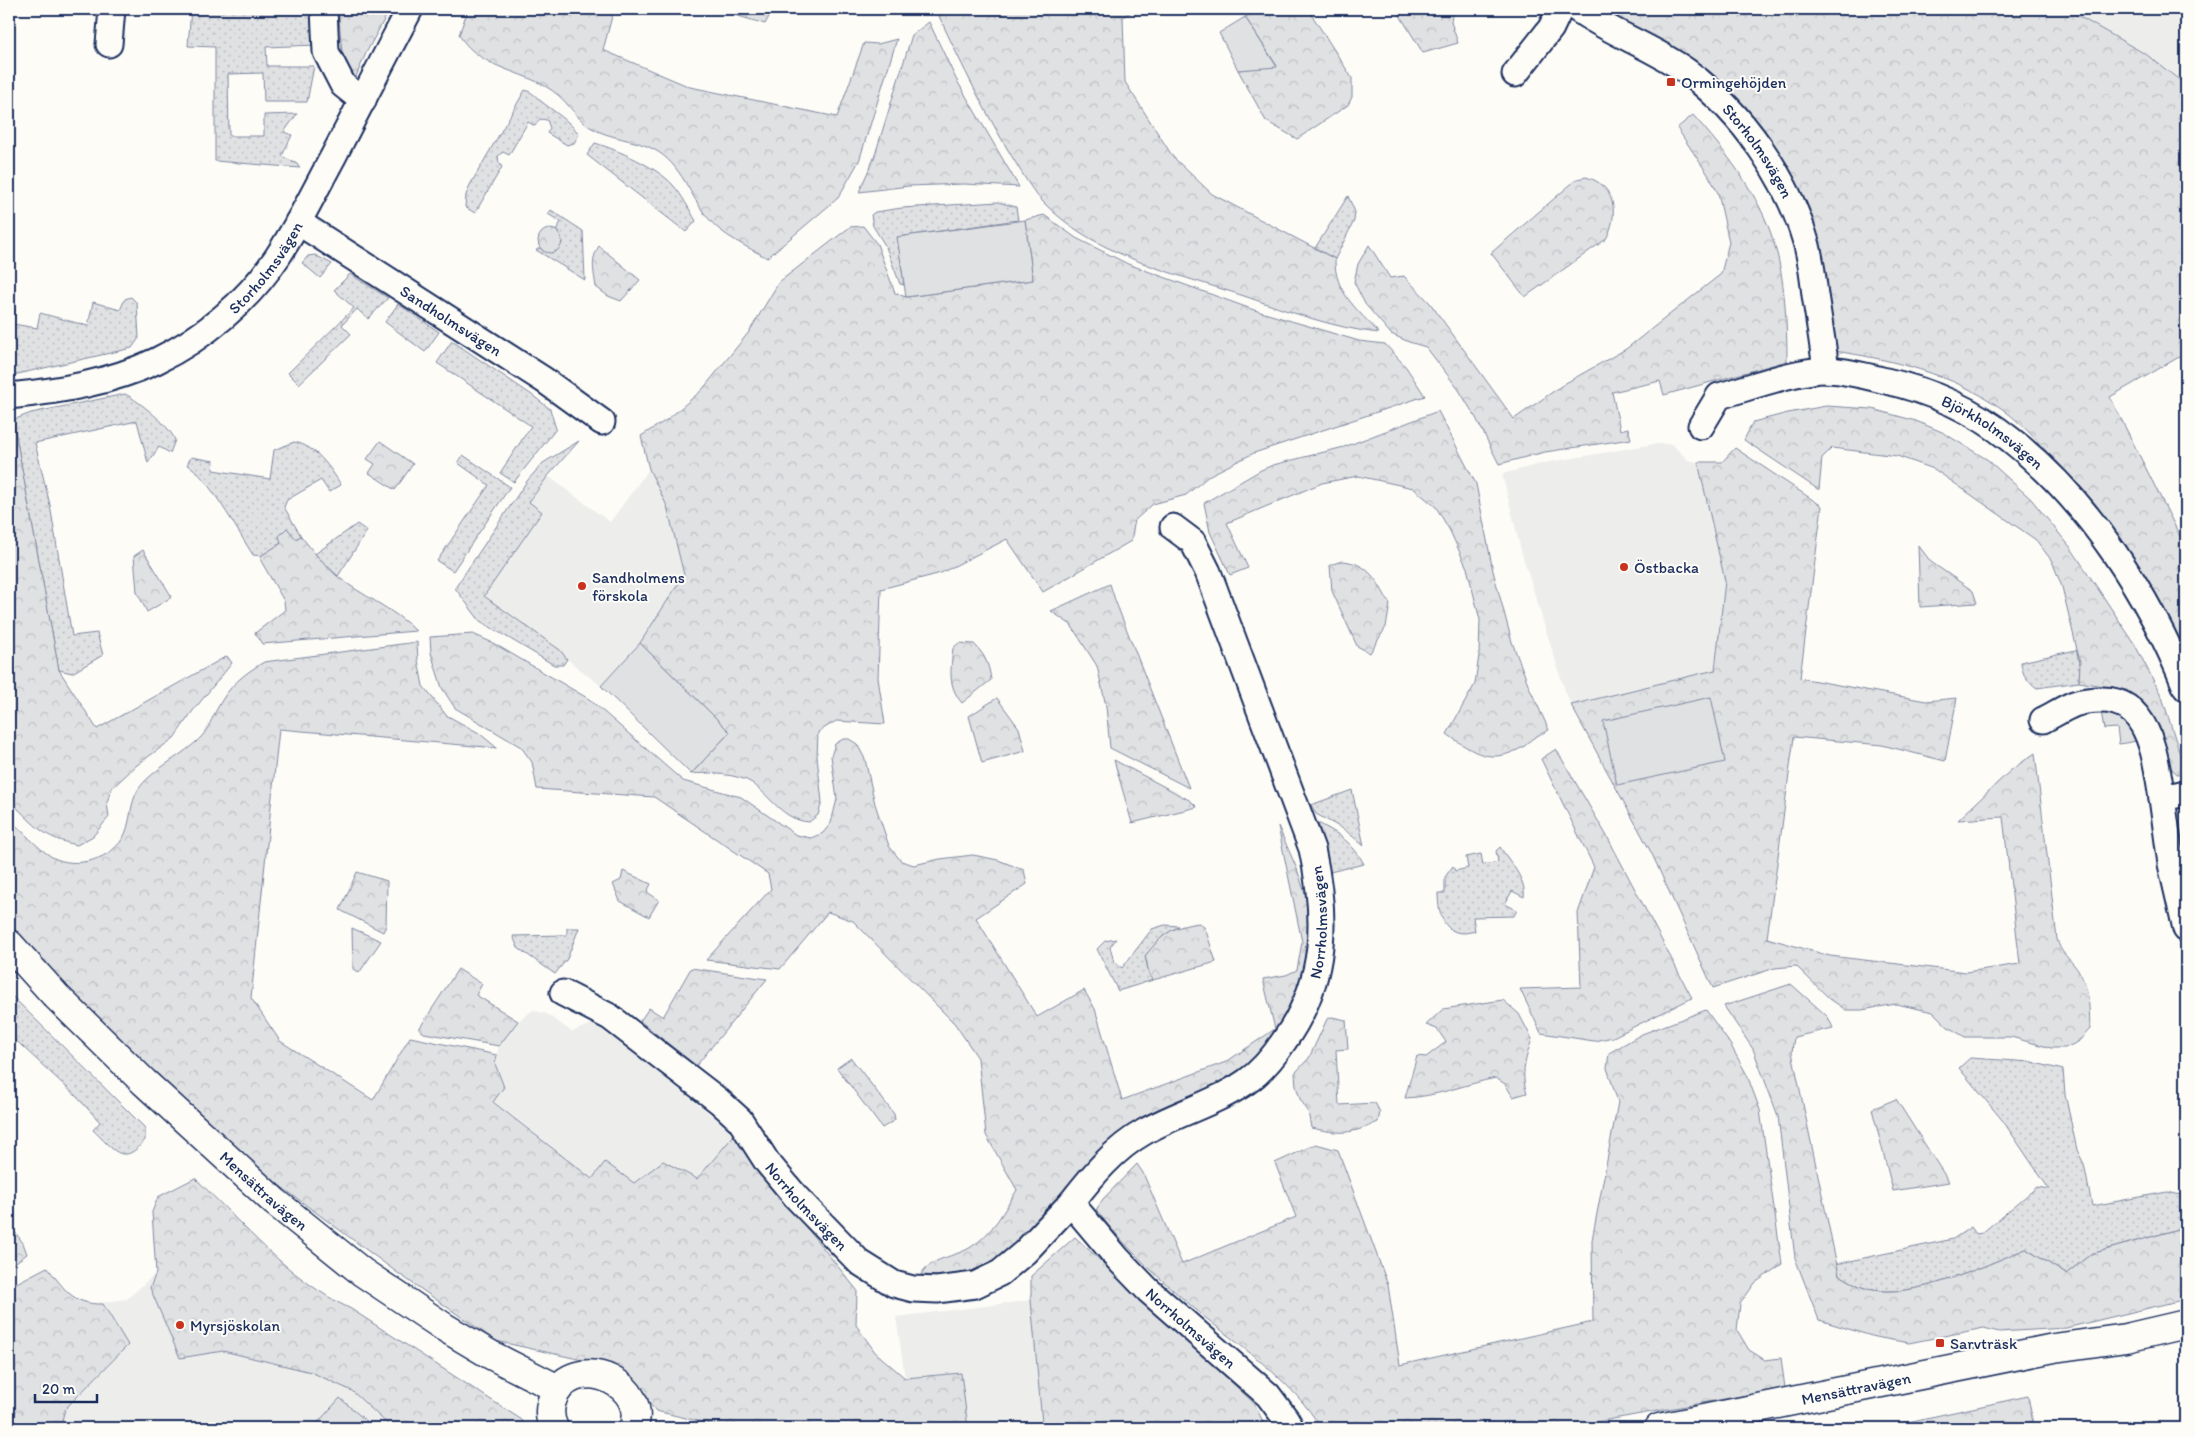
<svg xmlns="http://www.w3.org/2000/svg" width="2195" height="1437" viewBox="0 0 2195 1437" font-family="Itim,sans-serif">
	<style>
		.built { fill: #edeeec }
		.grass { fill: url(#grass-dots); stroke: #7e88a0 }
		.forest { fill: url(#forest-crowns); stroke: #7e88a0 }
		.garden { fill: #e0e1e3; stroke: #7e88a0 }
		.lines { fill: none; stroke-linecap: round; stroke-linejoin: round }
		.minor-casing { stroke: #1b2f5e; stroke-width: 29 }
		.tertiary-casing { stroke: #1b2f5e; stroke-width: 31 }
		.minor { stroke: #fdfcf7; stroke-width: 25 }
		.tertiary { stroke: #fdfcf7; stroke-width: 28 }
		.poi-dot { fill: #c8321e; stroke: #fdfcf7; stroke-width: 2 }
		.labels { text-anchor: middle; stroke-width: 4; stroke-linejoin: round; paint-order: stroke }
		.poi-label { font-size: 16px; fill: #1b2f5e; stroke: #fdfcf7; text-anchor: start }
		.street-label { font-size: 16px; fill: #1b2f5e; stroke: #fdfcf7 }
	</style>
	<defs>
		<pattern id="grass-dots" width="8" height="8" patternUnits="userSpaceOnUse" patternTransform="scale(1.25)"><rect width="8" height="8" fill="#e0e1e3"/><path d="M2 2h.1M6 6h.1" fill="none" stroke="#c0c1c5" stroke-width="1.8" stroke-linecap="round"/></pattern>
		<pattern id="forest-crowns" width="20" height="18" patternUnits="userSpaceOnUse" patternTransform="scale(1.25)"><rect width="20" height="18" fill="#e0e1e3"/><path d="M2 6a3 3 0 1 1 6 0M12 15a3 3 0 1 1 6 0" fill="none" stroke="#c0c1c5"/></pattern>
	</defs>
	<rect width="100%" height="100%" fill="#fdfcf7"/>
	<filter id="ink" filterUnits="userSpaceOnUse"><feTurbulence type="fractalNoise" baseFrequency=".02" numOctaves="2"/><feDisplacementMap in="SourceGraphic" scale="10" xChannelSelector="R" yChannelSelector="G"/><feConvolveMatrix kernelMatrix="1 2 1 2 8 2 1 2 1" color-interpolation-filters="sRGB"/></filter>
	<g filter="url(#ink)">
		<!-- built -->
		<g class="built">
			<polygon points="2066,9 2186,9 2186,85 2147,55"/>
			<polygon points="1654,444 1672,444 1688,460 1698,462 1725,581 1715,671 1571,705 1565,691 1522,554 1502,474 1544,463"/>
			<polygon points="649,469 667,506 684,575 640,643 601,686 567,659 560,650 484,596 496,550 548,476 610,522"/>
			<polygon points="533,1010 547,1014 572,1032 596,1022 735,1134 697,1179 663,1161 634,1183 592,1179 493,1101 504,1087 495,1064 499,1046 518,1021"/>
			<polygon points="158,1197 239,1244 496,1428 10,1428 9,1287 47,1267 69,1295 93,1304 127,1299 156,1273 152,1212"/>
			<polygon points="1031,1300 1042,1423 968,1428 961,1373 905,1378 896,1317"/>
		</g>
		<!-- grass -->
		<g class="grass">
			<polygon points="191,9 315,9 316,45 266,47 267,66 314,66 307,102 264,102 263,73 228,74 229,136 264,136 264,115 297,114 284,132 292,135 282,156 297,164 300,168 215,161 215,47 188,46"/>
			<polygon points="9,52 10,52 10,139 12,157 9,158"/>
			<path d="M525 90C534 93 535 96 542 102 556 113 567 119 579 134L574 143 567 145 547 133 550 128 547 120 540 119 535 126 528 122 509 155 503 152 498 156 499 163 502 167 475 213 465 207 466 195 470 185Z"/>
			<path d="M595 143C618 150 657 167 673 185 682 195 689 209 696 221L686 232 587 155Z"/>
			<polygon points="1348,196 1355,212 1354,221 1335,259 1315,248"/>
			<polygon points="998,202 1016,207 1018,220 898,237 904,285 900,284 886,247 873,226 871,215 875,212 902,208"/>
			<polygon points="15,205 13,247 9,258 9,206"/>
			<polygon points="551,210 583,231 585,280 536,250 540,248 543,251 559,233 556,230 561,222 548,214"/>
			<polygon points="315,255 332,264 320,278 302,263 308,256"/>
			<polygon points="350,274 388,298 368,319 357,309 342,325 351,334 299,384 288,373 354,308 334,290"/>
			<polygon points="131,297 137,303 139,338 132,348 9,376 9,308 15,309 13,324 37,328 40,313 88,326 93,302 120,310 125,299"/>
			<polygon points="398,304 439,332 425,352 385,322"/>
			<polygon points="452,341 532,395 550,409 556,429 514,482 500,473 531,426 437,363"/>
			<path d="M125 394C139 401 170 426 175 440L170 453 159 447 148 463 137 421 35 443 50 505 72 636 97 633 103 655 72 673 59 670 13 420 31 413Z"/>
			<polygon points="579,441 548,476 529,502 542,512 484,596 560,650 567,659 563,665 554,665 480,621 455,588 527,481 543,463"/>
			<path d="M294 442C316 446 330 467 341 485L329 492 321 480 287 500 284 507 301 536 296 540 287 529 281 543 261 556 253 555C242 538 203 469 187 465L191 457 214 461 213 470 270 479 274 450Z"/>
			<polygon points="463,455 510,487 453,571 437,561 489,485 458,463"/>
			<polygon points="357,524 367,531 338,576 315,554"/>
			<path d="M2076 650 2080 662 2079 682 2037 688C2027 681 2022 675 2021 662Z"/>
			<polygon points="1352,790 1364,846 1345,830 1316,814 1311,805"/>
			<path d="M1318 823C1338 833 1353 843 1364 864L1330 872 1326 849Z"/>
			<path d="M1500 847C1509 861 1527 880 1524 897L1512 891 1505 904 1517 910 1514 916 1473 917 1475 931C1446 940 1438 917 1438 893H1445V877L1453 866 1455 871 1468 868 1466 857 1481 854 1483 865 1498 862 1496 851Z"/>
			<polygon points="1165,925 1179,926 1163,936 1145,956 1149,973 1153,980 1118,991 1097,949 1105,941 1116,939 1110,947 1114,962 1122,968 1152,929"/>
			<polygon points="567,928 579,928 567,959 555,974 518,948 513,936 567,935"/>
			<path d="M9 993 145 1128V1140C123 1168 113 1149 93 1130L100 1122 77 1097 9 1034Z"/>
			<path d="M1970 1058 2032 1062 2063 1070 2065 1094 2077 1150 2084 1164 2092 1206 2167 1192 2181 1195 2186 1194V1227L2091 1254 2066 1274 2026 1249C1980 1267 1916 1300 1867 1289 1857 1286 1847 1279 1839 1275L1836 1264 1953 1239 1971 1227 1976 1234 1982 1233 2037 1187 2049 1189 2003 1121 1959 1068Z"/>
		</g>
		<!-- forest -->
		<g class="forest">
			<polygon points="338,9 390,9 366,53 354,81 344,74"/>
			<path d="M468 9H614L603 50 690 87 837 117 864 43 878 44 897 39 859 161 838 198 767 258C748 247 722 236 708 218 689 195 682 165 655 150 636 139 609 139 590 127 578 120 569 104 558 95 527 69 482 72 459 35Z"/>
			<polygon points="715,9 773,9 765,24"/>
			<path d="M938 9H1135L1123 17 1125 82 1173 157 1212 194 1335 259C1334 292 1358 310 1379 333 1333 328 1288 311 1244 296 1177 274 1099 257 1047 206 1033 193 1024 176 1014 160 986 114 962 66 939 16Z"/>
			<polygon points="1259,9 1308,9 1352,78 1352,97 1348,105 1297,139 1266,121 1238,70 1277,66 1245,17"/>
			<polygon points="1396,9 1453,9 1451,22 1458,43 1423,53"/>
			<path d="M1604 9H2066L2147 55 2186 85V353L2110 397 2186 548V650C2151 593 2115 538 2073 485 2051 456 2030 429 2001 408 1953 374 1890 359 1834 351L1802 197 1642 32Z"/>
			<polygon points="929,22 956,79 1019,187 964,184 909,186 859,192 874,158 912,35"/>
			<path d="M1693 115C1726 152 1760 195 1774 243 1785 276 1787 326 1787 361L1664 395 1660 381 1612 392 1620 430 1628 428 1631 439 1545 452 1499 464 1476 418 1459 390 1426 347 1409 342 1391 334 1365 304 1354 282 1358 264 1369 245 1390 278 1404 276 1430 303 1514 419 1564 384 1626 349 1721 274 1729 242 1718 193 1709 176 1677 128Z"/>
			<path d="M1586 177C1616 185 1619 215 1606 239L1525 297 1491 253 1577 179Z"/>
			<path d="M1044 215 1076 238 1128 264 1254 310 1359 341 1385 344 1406 367 1425 396 1254 453 1210 475 1186 495 1153 504 1135 520 1131 541 1043 592 1007 539 941 573 881 589 878 678 885 724 836 721 818 732 817 757 822 802 818 815 809 822C783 820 772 798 752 783 739 774 706 772 691 774L730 732 640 643 684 575 667 506 649 469 641 436 668 419 702 390 749 332 779 282 850 227 863 226 877 244 895 293 906 297 1033 280 1025 220Z"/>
			<circle cx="550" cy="241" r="12"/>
			<path d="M599 246 640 280 621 301 608 296 596 287C594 272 590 260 599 246Z"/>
			<polygon points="1826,406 1872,409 1916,421 1942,432 1988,460 2031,499 2071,548 2134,643 2162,697 2186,773 2177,774 2171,768 2161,730 2147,709 2127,690 2079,682 2080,662 2062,587 2052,561 2036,540 1934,469 1897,456 1832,448 1822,458 1819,490 1744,440 1753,422 1788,413"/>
			<path d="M1438 411 1476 484 1493 571 1512 642 1530 689 1549 730C1544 733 1537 735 1532 739 1529 741 1527 745 1523 747 1491 765 1475 754 1447 734L1475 684 1479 655 1480 620 1467 568 1450 531 1436 507 1413 488 1358 476 1322 483 1227 523 1248 568 1230 575 1210 532 1204 503 1261 470 1273 465 1344 447Z"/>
			<path d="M13 420 59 670 97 729 227 656 232 663 192 712 174 738 137 765 112 788 107 802 109 817 93 836 77 845C43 838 36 826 12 803L9 797V421Z"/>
			<polygon points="380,441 413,464 395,490 369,473 375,464 367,459"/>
			<path d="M1735 448 1822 506 1800 678 1926 701 1957 698 1945 761 1882 745 1794 737 1767 938 1830 956 1966 972 2020 964 2003 817 1958 820 2011 770 2035 753 2057 939C2061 953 2065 954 2074 965 2090 984 2089 1006 2090 1029L2078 1042 2065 1048H2051L2011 1037H1965L1948 1027 1933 1012 1896 1004 1862 1010H1846L1830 999 1796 966 1775 968 1713 988 1652 854 1571 705 1715 670 1725 581 1698 462H1722Z"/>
			<path d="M287 528 296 539 301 536C312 550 323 564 337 576 362 596 393 608 416 631L262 644 255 633 285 610 284 601 261 561V556L281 543 279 536Z"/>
			<polygon points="1918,545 1931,562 1973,591 1977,603 1920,607"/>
			<polygon points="143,550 172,597 147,612 137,592 134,556"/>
			<path d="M1342 561C1370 563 1377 582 1390 604L1386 627 1370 653 1357 646 1332 591 1330 565Z"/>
			<polygon points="1110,584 1115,600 1189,788 1110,748 1106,706 1097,666 1071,625 1051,611"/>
			<path d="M473 634 493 643 589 699 683 781 741 797 796 835 811 838 823 833 831 823 837 799 831 756 835 744 843 739H849L857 744 865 759 875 804 889 846 901 861 914 865 940 859 973 855 998 860 1024 870 1027 884 976 918 1037 1017 1084 990 1095 1009 1122 1100 1226 1062 1275 1029 1263 979 1286 975 1297 970 1302 942 1278 826 1297 869 1309 906 1311 945 1296 998 1263 1054 1241 1074 1072 1184 995 1266 963 1277 921 1275C928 1258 956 1257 971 1247 992 1234 1004 1211 1017 1190L986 1135 978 1058 955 1024 853 921 828 912 780 969 706 960 771 889 768 874 654 797 537 789 532 762 521 747 455 708 442 688 431 653 430 637Z"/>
			<path d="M417 642 418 660 423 686 446 715 479 733 497 748 279 729 251 998 280 1041 373 1100 410 1037 497 1055 495 1064 504 1087 493 1102 592 1179 605 1162 634 1183 663 1161 697 1179 735 1134 801 1221 857 1290 856 1325 875 1352 905 1378 961 1373 968 1428H728L656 1411 628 1379 587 1361 496 1341 395 1271 233 1151 33 956 9 925V819C23 831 36 847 52 857 76 870 114 859 125 834 131 820 130 803 138 790 150 770 185 755 202 736 208 729 212 718 217 709 229 686 242 675 264 662Z"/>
			<path d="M959 643 974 644C985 655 989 664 991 680L962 703C947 685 951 670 953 648Z"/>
			<polygon points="997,698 1019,728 1025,751 982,763 969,716"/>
			<polygon points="1556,749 1608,838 1692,998 1613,1037 1594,1041 1541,1033 1520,989 1581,987 1578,913 1594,867 1541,759"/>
			<polygon points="1114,760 1191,801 1197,807 1132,823"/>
			<polygon points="623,871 651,884 647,892 659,900 649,917 620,901 613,884 621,880"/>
			<polygon points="357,872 387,881 386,926 383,932 340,910"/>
			<path d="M1199 923 1205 928 1216 962 1153 980 1149 973 1145 956C1163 934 1170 927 1199 923Z"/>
			<polygon points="352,928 381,941 359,973 353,969"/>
			<polygon points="691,968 767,979 696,1066 640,1021 649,1008 663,1017"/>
			<polygon points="458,969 482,984 476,995 518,1021 499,1046 424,1033 419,1029"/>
			<path d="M1791 984 1828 1017 1833 1028 1794 1037 1792 1052 1839 1275C1847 1279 1857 1286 1867 1289 1916 1300 1980 1267 2026 1249L2066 1274 2091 1254 2186 1227V1299L2066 1328 1999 1332 1984 1328 1909 1343 1875 1337 1819 1320 1795 1258 1778 1116 1753 1049 1724 1006Z"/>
			<path d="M1503 1000 1519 1014 1532 1039C1526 1058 1520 1074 1527 1093L1513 1097 1505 1084 1496 1078C1465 1084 1436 1097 1405 1098L1417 1056 1426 1057 1446 1042 1437 1029 1426 1025 1443 1009Z"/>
			<path d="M1706 1010 1730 1044 1747 1075 1760 1110 1782 1264 1755 1283 1740 1304 1737 1330 1749 1350 1765 1360 1781 1358 1785 1388 1563 1428H1321C1294 1383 1248 1352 1207 1319 1167 1286 1128 1251 1096 1210L1103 1199 1137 1164 1143 1173 1182 1264 1296 1217 1275 1163 1316 1144 1338 1150 1388 1285 1400 1365 1593 1322 1592 1240 1618 1102 1607 1068 1609 1053 1642 1034Z"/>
			<path d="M1332 1017 1346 1020 1348 1049 1336 1050 1339 1105 1375 1103 1380 1112 1378 1122C1350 1135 1340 1134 1311 1128L1308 1111 1300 1099 1296 1086 1295 1073 1309 1058 1327 1019Z"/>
			<polygon points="851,1058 894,1114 895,1120 882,1128 837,1068"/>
			<polygon points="1896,1099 1949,1182 1893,1191 1872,1109"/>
			<path d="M195 1178C245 1226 288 1279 351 1309L522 1420 526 1428H392L352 1391 311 1372 223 1351 180 1358 150 1288 156 1273 152 1212 158 1197Z"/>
			<polygon points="9,1224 23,1243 27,1254 9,1267"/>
			<polygon points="1075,1237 1254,1403 1266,1428 989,1428 1042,1423 1031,1300 1031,1276"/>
			<path d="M47 1267C64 1288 72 1305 103 1304L128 1345 65 1409 60 1428H10L9 1287Z"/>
			<polygon points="2028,1396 2034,1428 1879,1428 1880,1428"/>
		</g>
		<!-- garden -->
		<g class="garden">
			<polygon points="1245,17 1277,67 1238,70 1219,33"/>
			<polygon points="1025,220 1033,280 906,297 897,237"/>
			<polygon points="640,643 730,732 691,774 601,686"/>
			<polygon points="1711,697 1725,762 1617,785 1603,721"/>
			<polygon points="2107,710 2126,720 2137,741 2119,744 2117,728 2104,729 2101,711"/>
			<polygon points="340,1398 374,1428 313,1428"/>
		</g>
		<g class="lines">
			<!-- minor casing -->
			<g class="minor-casing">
				<g id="minor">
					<polyline points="324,9 326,52 343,85 363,101"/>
					<path id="s1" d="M1577 9C1612 34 1654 47 1689 73 1743 114 1787 177 1806 242 1811 259 1813 277 1815 295 1819 320 1823 345 1826 370"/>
					<polyline points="109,44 112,9"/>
					<polyline points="1515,74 1551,28 1560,9"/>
					<path id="s2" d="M298 222 544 380 602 422"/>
					<path id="s3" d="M9 396C59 391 109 383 156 361 204 338 248 301 278 256 299 224 315 190 333 157 359 107 384 58 410 9"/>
					<path id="s4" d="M1701 426 1719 396C1748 388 1797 370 1826 370 1844 370 1865 376 1882 380 1928 390 1974 410 2011 440 2089 501 2150 597 2186 688"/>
					<path d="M2043 720C2053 715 2064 708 2074 704 2083 701 2092 700 2101 700 2150 699 2156 761 2162 798L2186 793"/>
					<polyline points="2162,798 2171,864 2186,929"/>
					<path id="s5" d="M563 993 610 1017 719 1101 740 1120 767 1162 797 1198 859 1262 894 1284 913 1289 937 1290 975 1285 1000 1273 1025 1252 1071 1203 1118 1259 1148 1290 1268 1395 1286 1419 1291 1428"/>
					<path id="s6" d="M1071 1203C1092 1176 1114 1149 1144 1132 1177 1113 1214 1104 1246 1082 1261 1072 1274 1056 1284 1041 1327 981 1327 918 1312 849L1208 572 1193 542 1173 527"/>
				</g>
			</g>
			<!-- tertiary casing -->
			<g class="tertiary-casing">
				<g id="tertiary">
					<path id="s7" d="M9 944 56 996 144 1082 275 1202 362 1272 444 1327 491 1355 558 1389"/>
					<path d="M554 1428C548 1416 549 1404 556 1392 582 1352 650 1387 633 1428"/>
					<path id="s8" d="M1659 1428 2054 1348 2126 1338 2186 1324"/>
				</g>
			</g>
			<!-- minor -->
			<use href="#minor" class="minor"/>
			<!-- tertiary -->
			<use href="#tertiary" class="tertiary"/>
		</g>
	</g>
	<!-- markers -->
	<g class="poi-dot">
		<rect x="1666" y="77" width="10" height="10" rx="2.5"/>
		<circle cx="1624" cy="567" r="5"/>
		<circle cx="582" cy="586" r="5"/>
		<circle cx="180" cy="1325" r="5"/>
		<rect x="1935" y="1338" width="10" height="10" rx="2.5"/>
	</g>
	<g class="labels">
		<!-- poi labels -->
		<g class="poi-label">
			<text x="1681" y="88">Ormingehöjden</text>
			<text x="1634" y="573">Östbacka</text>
			<text x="592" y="583">Sandholmens<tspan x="592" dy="18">förskola</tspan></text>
			<text x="190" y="1331">Myrsjöskolan</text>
			<text x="1950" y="1349">Sarvträsk</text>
		</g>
		<!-- street labels -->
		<g class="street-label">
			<text dy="6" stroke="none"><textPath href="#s1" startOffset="234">Storholmsvägen</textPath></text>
			<text dy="6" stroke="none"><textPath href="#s3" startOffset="298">Storholmsvägen</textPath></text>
			<text dy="6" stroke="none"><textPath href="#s2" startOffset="182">Sandholmsvägen</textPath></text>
			<text dy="6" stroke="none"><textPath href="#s4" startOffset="326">Björkholmsvägen</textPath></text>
			<text dy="6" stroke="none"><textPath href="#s6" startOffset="399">Norrholmsvägen</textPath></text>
			<text dy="6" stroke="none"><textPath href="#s7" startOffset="355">Mensättravägen</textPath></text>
			<text dy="6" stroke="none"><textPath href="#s5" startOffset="328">Norrholmsvägen</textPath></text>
			<text dy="6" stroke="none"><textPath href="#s5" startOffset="829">Norrholmsvägen</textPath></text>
			<text dy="6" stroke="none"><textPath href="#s8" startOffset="201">Mensättravägen</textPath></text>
		</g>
	</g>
	<!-- margin -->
	<rect width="2195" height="1437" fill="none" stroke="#fdfcf7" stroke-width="30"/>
	<rect x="15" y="15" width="2165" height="1407" fill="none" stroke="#1b2f5e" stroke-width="2" filter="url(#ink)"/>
	<!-- scale -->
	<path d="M35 1394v8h62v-8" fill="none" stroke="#1b2f5e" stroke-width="2.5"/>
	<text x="42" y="1394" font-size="15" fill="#1b2f5e" stroke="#fdfcf7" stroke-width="4" paint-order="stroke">20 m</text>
</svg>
